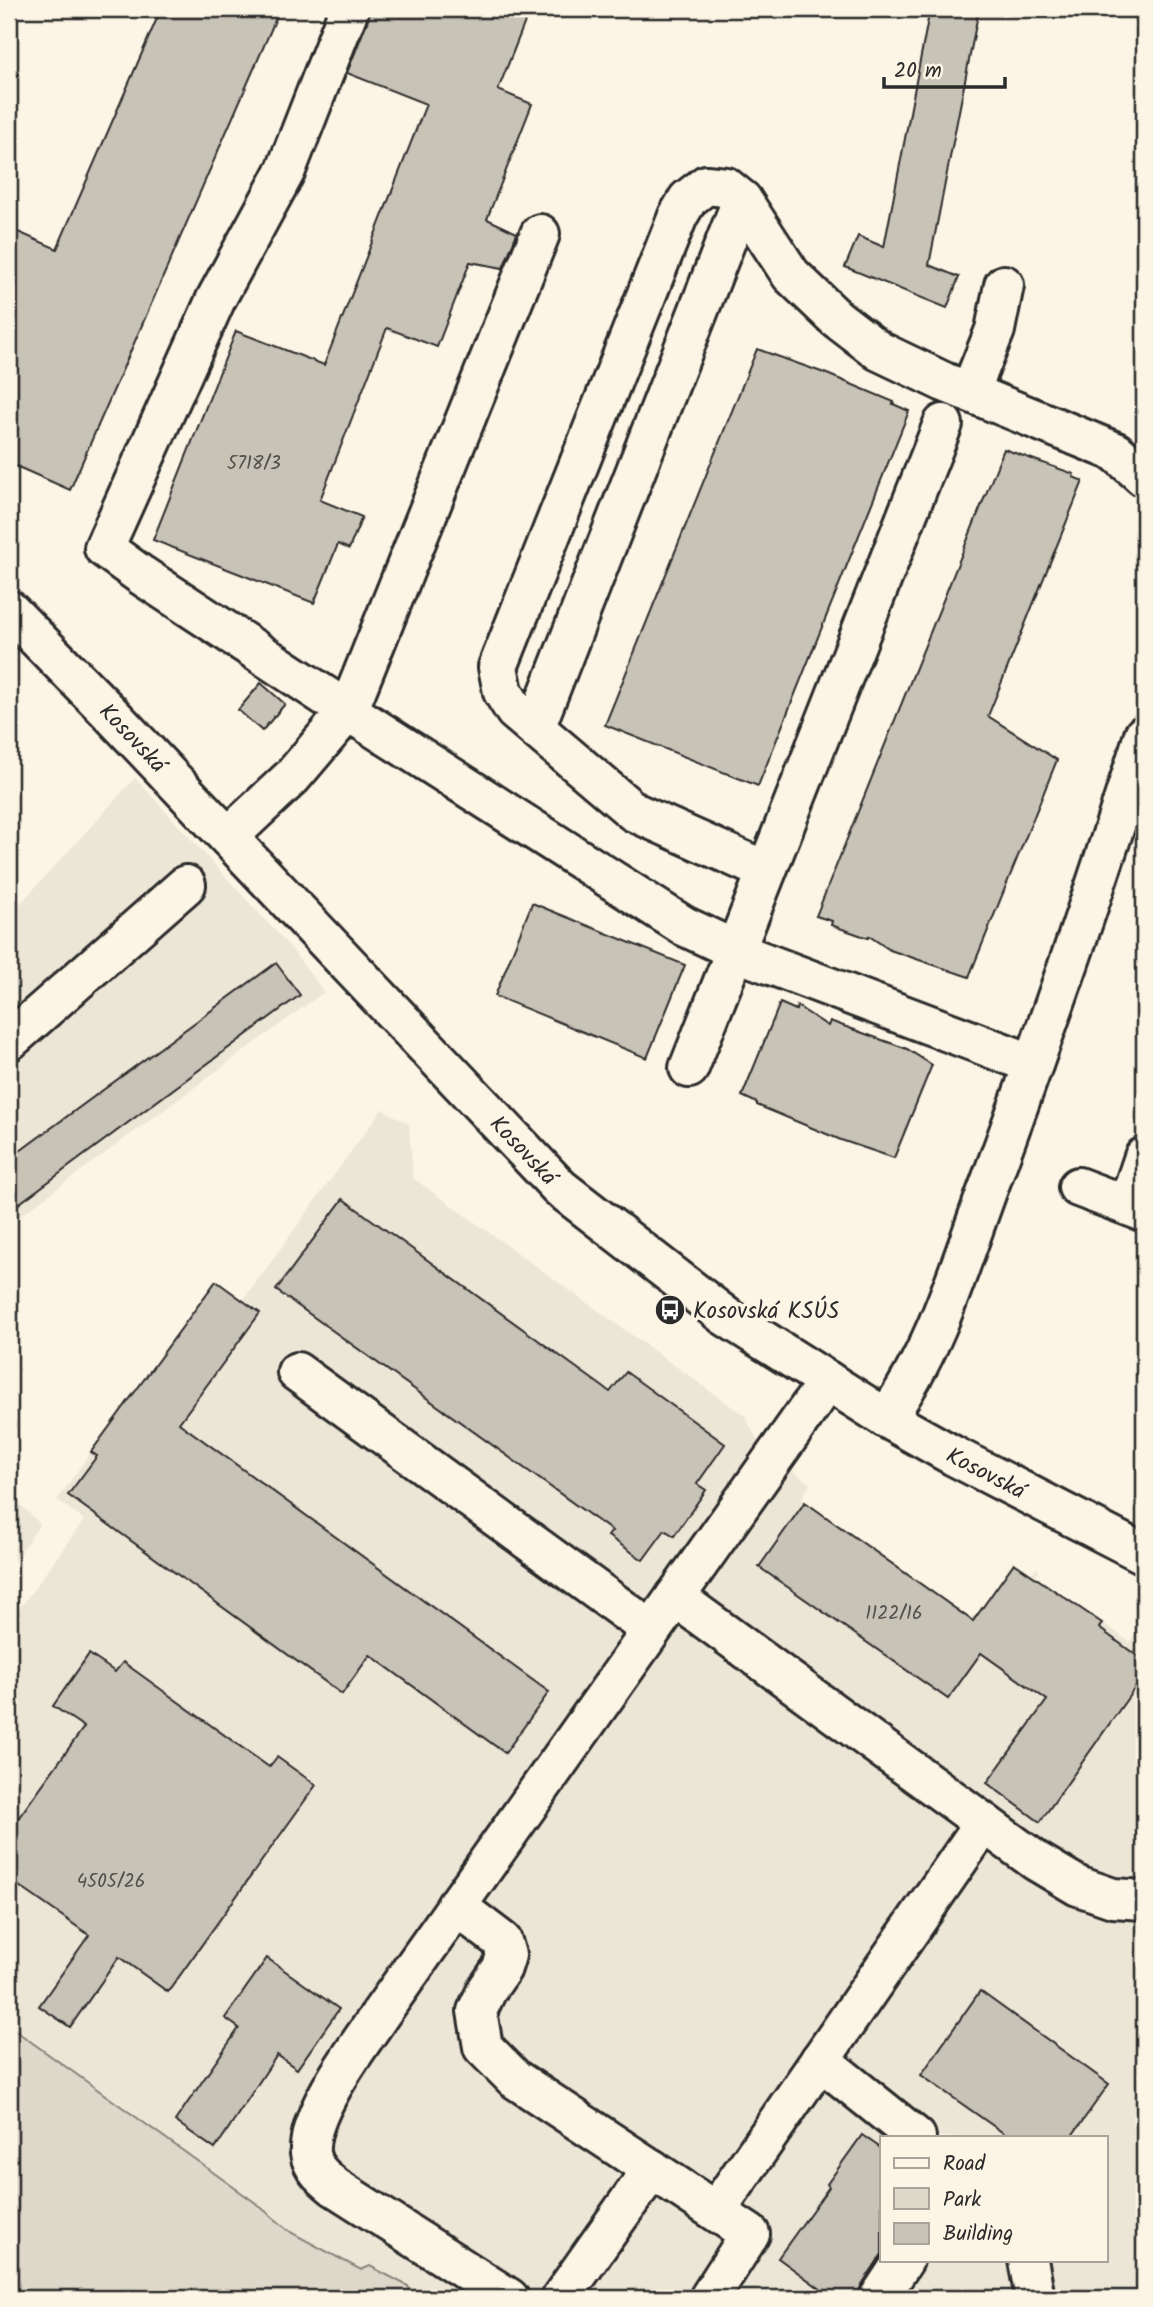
<svg xmlns="http://www.w3.org/2000/svg" width="1153" height="2307" viewBox="0 0 1153 2307" font-family="Kalam,sans-serif">
	<style>
		.built { fill: #ece6d7; fill-rule: evenodd }
		.green { fill: #ded8ca; stroke: #84827a; stroke-width: 2 }
		.building { fill: #c8c3b7; stroke: #2b2b2b; stroke-width: 2 }
		.lines { fill: none; stroke-linecap: round; stroke-linejoin: round }
		.minor-casing { stroke: #2b2b2b; stroke-width: 44 }
		.minor { stroke: #fcf5e5; stroke-width: 38 }
		.labels { text-anchor: middle; stroke-width: 7; stroke-linejoin: round; paint-order: stroke }
		.number-label { font-size: 19px; fill: #52514e }
		.street-label { font-size: 23px; fill: #2b2b2b; stroke: #fcf5e5 }
		.poi-label { font-size: 23px; fill: #2b2b2b; stroke: #fcf5e5; text-anchor: start }
	</style>
	<rect width="100%" height="100%" fill="#fcf5e5"/>
	<filter id="ink" filterUnits="userSpaceOnUse"><feTurbulence type="fractalNoise" baseFrequency=".0143" numOctaves="2"/><feDisplacementMap in="SourceGraphic" scale="14" xChannelSelector="R" yChannelSelector="G"/><feConvolveMatrix kernelMatrix="1 2 1 2 8 2 1 2 1" color-interpolation-filters="sRGB"/></filter>
	<g filter="url(#ink)">
		<!-- built -->
		<g class="built">
			<polygon points="135,778 290,947 324,992 9,1224 9,916"/>
			<path d="M382 1109 409 1124 413 1178 745 1416 760 1445 810 1484 802 1498 805 1502 973 1621 1014 1563 1031 1575 1036 1568 1039 1570 1035 1576 1130 1642 1144 1622V2298H414L408 2286 371 2266 361 2270 292 2233 253 2201 9 2026V1623L84 1520 57 1500 91 1452 241 1303ZM882 2137H1106V2260H882Z"/>
			<polygon points="9,1493 40,1524 9,1568"/>
		</g>
		<!-- green -->
		<polygon class="green" points="9,2026 253,2201 292,2233 361,2270 370,2266 408,2286 414,2298 9,2298"/>
		<!-- building -->
		<g class="building">
			<polygon points="161,9 280,9 70,490 9,463 9,228 57,249"/>
			<polygon points="370,9 501,9 526,19 498,90 532,104 487,219 517,233 503,268 470,262 437,347 387,328 320,500 362,517 349,549 338,544 314,603 153,540 236,331 324,365 426,104 347,73 369,17"/>
			<polygon points="930,9 979,9 929,265 959,277 947,308 845,267 858,236 884,247"/>
			<polygon points="757,349 827,374 894,402 893,404 909,411 758,786 605,725"/>
			<polygon points="1004,449 1074,474 1073,477 1083,481 988,716 1057,760 969,977 890,950 869,936 868,938 831,925 832,921 816,916"/>
			<polygon points="261,683 285,704 262,731 238,710"/>
			<polygon points="532,903 685,965 647,1058 495,996"/>
			<polygon points="276,963 300,995 9,1211 9,1159"/>
			<polygon points="780,1003 796,1010 797,1006 828,1026 830,1021 907,1049 932,1065 894,1158 841,1140 757,1105 757,1103 742,1096"/>
			<polygon points="343,1199 610,1392 626,1372 725,1444 697,1484 706,1490 674,1536 665,1530 643,1560 608,1536 612,1531 276,1290"/>
			<polygon points="216,1281 260,1313 179,1423 549,1692 505,1753 370,1655 342,1694 68,1495 97,1456 91,1452"/>
			<polygon points="805,1502 973,1621 1014,1563 1102,1623 1099,1628 1144,1661 1144,1675 1040,1822 987,1783 1047,1700 981,1653 948,1699 759,1567"/>
			<polygon points="89,1654 115,1672 123,1662 269,1767 277,1757 316,1785 168,1992 119,1957 70,2027 39,2006 89,1935 9,1879 9,1831 84,1727 53,1706"/>
			<polygon points="267,1958 339,2009 297,2069 277,2055 215,2149 175,2121 239,2028 225,2018"/>
			<polygon points="980,1991 1109,2084 1071,2137 1009,2137 921,2075"/>
			<polygon points="862,2135 882,2149 882,2254 861,2286 857,2298 833,2298 778,2258 829,2187 827,2184"/>
		</g>
		<g class="lines">
			<!-- minor casing -->
			<g class="minor-casing">
				<g id="minor">
					<polyline points="349,9 286,170 216,299 104,548 141,575 348,711 684,926 750,957 1033,1064"/>
					<polyline points="970,392 995,330 1004,285"/>
					<path id="s1" d="M9 610 112 715 560 1188 725 1316 886 1418 954 1456 1144 1554"/>
					<polyline points="535,728 742,200"/>
					<polyline points="228,837 292,777 348,711 540,234"/>
					<polyline points="766,871 634,812 515,711 503,692 498,667 678,216 688,199 706,185 726,187 742,200 791,275 836,318 879,351 944,382 1116,452 1144,477"/>
					<polyline points="9,1041 186,885"/>
					<polyline points="689,1068 943,424"/>
					<polyline points="1078,1187 1144,1212"/>
					<polyline points="1128,1204 1144,1157"/>
					<polyline points="297,1372 651,1630"/>
					<path d="M886 1418C936 1350 960 1264 989 1186 1044 1037 1097 886 1144 735"/>
					<polyline points="675,1597 1036,1861 1078,1886 1113,1898 1144,1900"/>
					<polyline points="456,1906 502,1941 506,1955 502,1968 487,1990 477,2011 483,2047 515,2079 750,2234 709,2298"/>
					<polyline points="820,2060 916,2137"/>
					<polyline points="716,2211 984,1823"/>
					<polyline points="1028,2260 1035,2298"/>
					<path d="M509 2298 335 2187C324 2178 312 2168 310 2153 307 2112 359 2046 381 2013L828 1381"/>
					<polyline points="561,2298 652,2169"/>
					<polyline points="879,2298 904,2260"/>
				</g>
			</g>
			<!-- minor -->
			<use href="#minor" class="minor"/>
		</g>
	</g>
	<!-- icons -->
	<defs>
		<g id="bus-disc" transform="scale(1.575)"><circle r="9.5" fill="#2b2b2b" stroke="#fcf5e5"/><path d="M-5-6H5V4H4V6H2V4H-2V6H-4V4H-5ZM-3.5-4V0h7V-4ZM-3.5 1.2v1.5H-2V1.2ZM2 1.2v1.5H3.5V1.2Z" fill="#fff"/></g>
	</defs>
	<g fill-rule="evenodd">
		<use href="#bus-disc" x="670" y="1310"/>
	</g>
	<g class="labels">
		<!-- number labels -->
		<g class="number-label">
			<text x="254" y="469">5718/3</text>
			<text x="894" y="1619">1122/16</text>
			<text x="111" y="1887">4505/26</text>
		</g>
		<!-- street labels -->
		<g class="street-label">
			<text dy="8" stroke="none"><textPath href="#s1" startOffset="178">Kosovská</textPath></text>
			<text dy="8" stroke="none"><textPath href="#s1" startOffset="746">Kosovská</textPath></text>
			<text dy="8" stroke="none"><textPath href="#s1" startOffset="1312">Kosovská</textPath></text>
		</g>
		<!-- poi labels -->
		<g class="poi-label">
			<text x="693" y="1318">Kosovská KSÚS</text>
		</g>
	</g>
	<!-- margin -->
	<rect width="1153" height="2307" fill="none" stroke="#fcf5e5" stroke-width="35"/>
	<rect x="18" y="18" width="1118" height="2272" fill="none" stroke="#2b2b2b" stroke-width="2.5" filter="url(#ink)"/>
	<!-- legend -->
	<rect x="880" y="2136" width="228" height="126" fill="#fcf5e5" stroke="#a8a49b" stroke-width="2"/>
	<rect x="894" y="2158" width="35" height="10" fill="#fcf5e5" stroke="#a8a49b" stroke-width="2"/>
	<text x="943" y="2170" font-size="21" fill="#2b2b2b">Road</text>
	<rect x="894" y="2188" width="35" height="21" fill="#ded8ca" stroke="#a8a49b" stroke-width="2"/>
	<text x="943" y="2206" font-size="21" fill="#2b2b2b">Park</text>
	<rect x="894" y="2223" width="35" height="21" fill="#c8c3b7" stroke="#a8a49b" stroke-width="2"/>
	<text x="943" y="2240" font-size="21" fill="#2b2b2b">Building</text>
	<!-- scale -->
	<path d="M884 77v10h121v-10" fill="none" stroke="#2b2b2b" stroke-width="3.5"/>
	<text x="894" y="77" font-size="21" fill="#2b2b2b" stroke="#fcf5e5" stroke-width="5" paint-order="stroke">20 m</text>
</svg>
